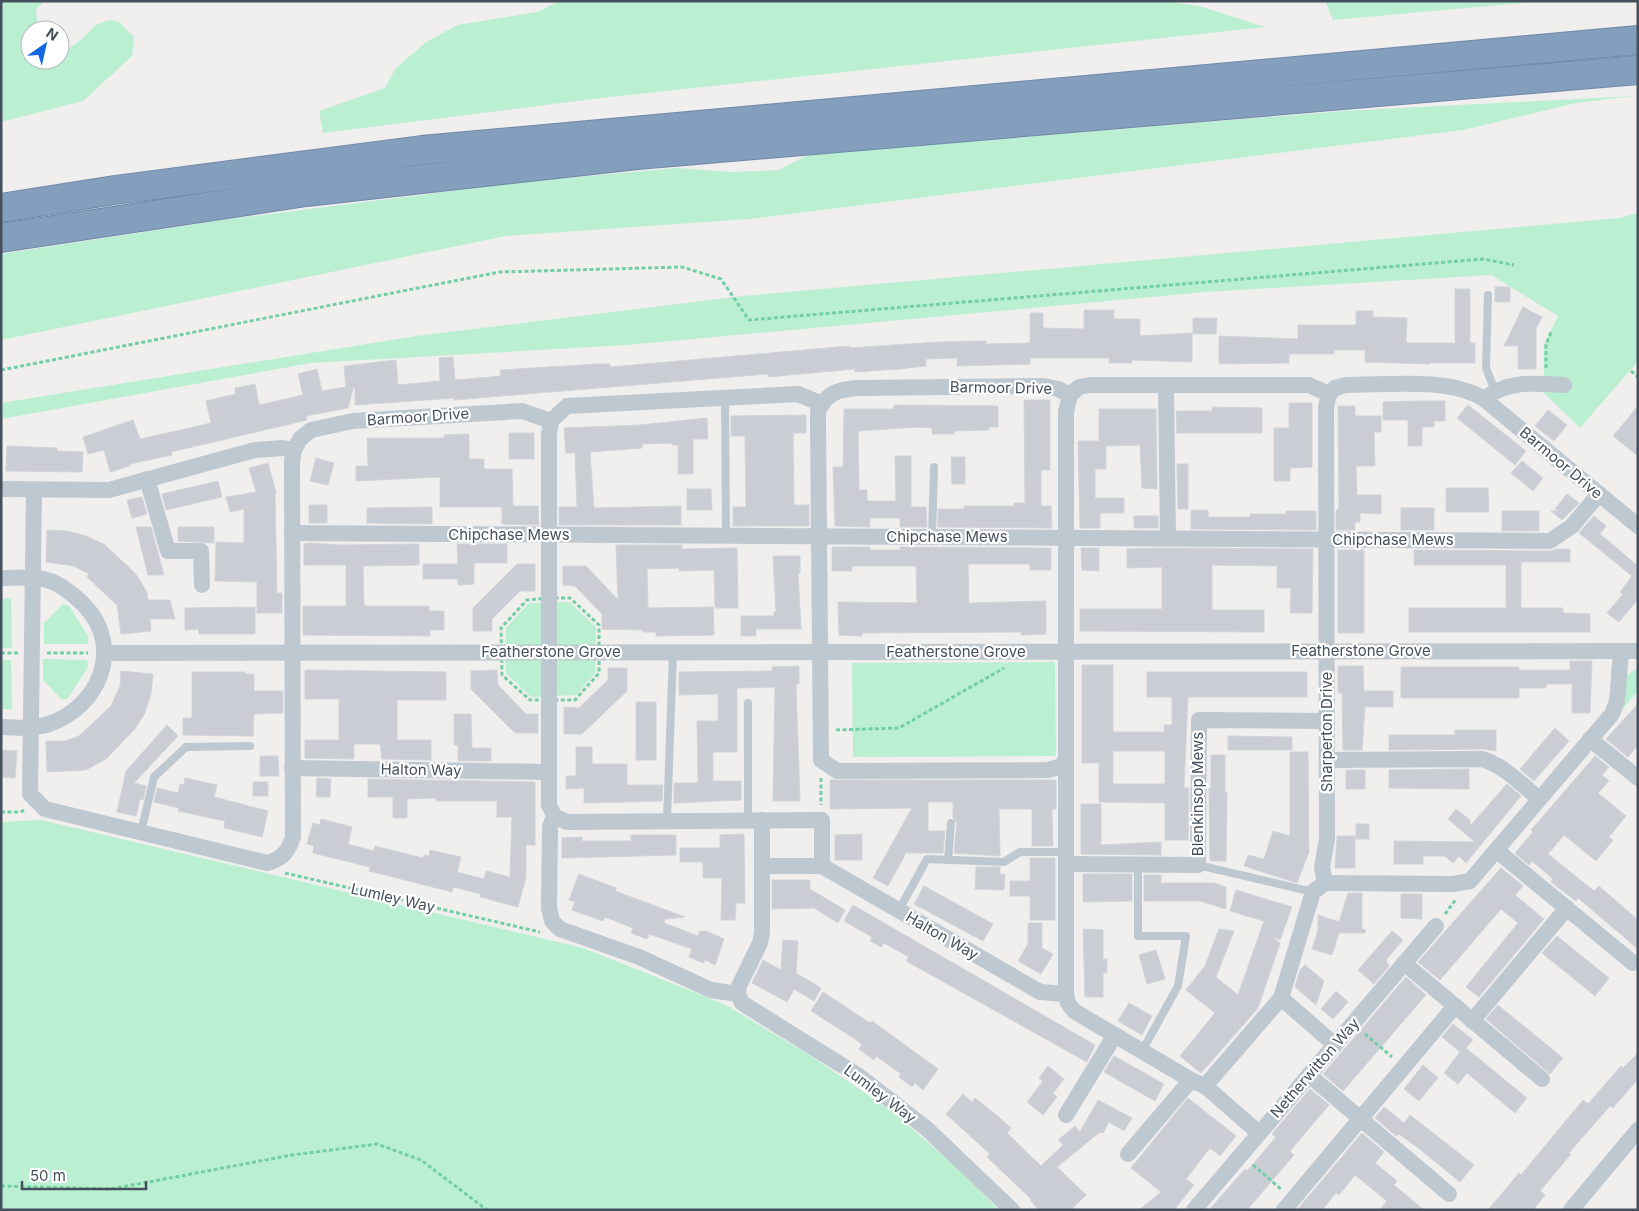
<svg xmlns="http://www.w3.org/2000/svg" width="1639" height="1211" viewBox="0 0 1639 1211" font-family="Inter,sans-serif">
	<style>
		.green { fill: #baf0d1 }
		.building { fill: #cacdd3; stroke: #d2d4da; fill-rule: evenodd }
		.lines { fill: none; stroke-linecap: round; stroke-linejoin: round }
		.highway-casing { stroke: #6f89aa; stroke-width: 30 }
		.path { stroke: #72cfa4; stroke-width: 3; stroke-dasharray: 4 2.5; stroke-linecap: butt }
		.lane { stroke: #bec8d0; stroke-width: 8 }
		.street { stroke: #bec8d0; stroke-width: 16 }
		.highway { stroke: #849ebe; stroke-width: 28 }
		.labels { text-anchor: middle; stroke-width: 4.5; stroke-linejoin: round; paint-order: stroke }
		.street-label { font-size: 15px; fill: #46505c; stroke: #fff }
	</style>
	<rect width="100%" height="100%" fill="#f1eeee"/>
	<!-- green -->
	<g class="green">
		<polygon points="1,1 45,1 36,9 38,30 30,30 30,60 60,60 60,50 65,51 81,40 96,25 108,20 118,21 134,37 132,56 83,101 1,122"/>
		<polygon points="558,1 1162,1 1199,6 1265,27 601,98 323,133 319,111 385,88 395,69 425,43 457,25 538,12"/>
		<polygon points="1325,1 1545,1 1333,20"/>
		<polygon points="1634,96 1576,103 1463,130 750,219 506,236 1,340 1,254 222,220 524,182 677,168 731,172 779,170 807,155 1343,111"/>
		<polygon points="1638,213 1638,361 1580,428 1544,393 1544,345 1558,316 1491,275 1206,292 627,345 311,363 1,419 1,403 416,336 743,296 1620,218"/>
		<polygon points="11,598 12,648 1,648 1,599"/>
		<polygon points="569,602 596,627 595,673 576,695 531,697 506,673 506,628 529,603"/>
		<polygon points="63,604 69,606 88,636 88,644 44,644 44,623"/>
		<polygon points="43,659 87,660 88,667 68,698 62,700 43,680"/>
		<polygon points="1,660 11,660 12,709 1,709"/>
		<polygon points="1055,662 1056,756 853,757 852,663"/>
		<polygon points="1638,668 1638,691 1622,710 1627,675"/>
		<polygon points="41,820 583,948 724,1004 811,1056 893,1112 956,1167 999,1210 1,1210 1,822"/>
	</g>
	<!-- building -->
	<g class="building">
		<rect x="1495" y="287" width="15" height="15"/>
		<polygon points="1455,289 1470,289 1470,343 1475,343 1475,363 1430,363 1430,364 1365,362 1365,350 1334,350 1334,354 1289,354 1289,363 1219,364 1219,336 1298,339 1298,325 1356,325 1356,311 1373,311 1373,317 1407,318 1406,343 1455,343"/>
		<polygon points="1523,307 1542,317 1536,329 1536,369 1518,369 1518,346 1504,346"/>
		<polygon points="1084,310 1114,310 1114,319 1140,319 1140,336 1192,333 1192,362 1132,360 1132,363 1109,363 1109,358 1030,358 1030,364 957,366 957,358 926,359 926,366 899,369 855,372 855,369 768,377 768,374 454,400 454,398 355,405 355,388 353,388 348,408 306,416 307,420 171,452 172,455 130,464 130,466 110,472 104,450 88,454 83,437 133,420 140,439 211,423 206,401 236,394 235,388 255,384 259,405 303,395 298,374 317,369 322,391 346,387 344,366 396,360 398,385 440,381 439,358 453,357 455,380 501,376 500,370 596,364 610,364 610,367 849,346 849,348 938,342 986,341 986,344 1030,343 1030,313 1043,313 1043,328 1084,329"/>
		<polygon points="1193,318 1217,318 1216,334 1193,334"/>
		<polygon points="1024,400 1050,400 1050,470 1041,470 1041,506 1051,506 1052,528 938,527 938,509 964,509 964,506 1014,506 1014,503 1025,503"/>
		<polygon points="1420,401 1445,401 1445,421 1434,421 1434,427 1422,427 1422,446 1408,446 1408,420 1383,420 1383,402"/>
		<polygon points="1289,403 1312,403 1312,467 1290,468 1290,481 1274,481 1274,428 1289,428"/>
		<polygon points="894,405 998,406 998,427 989,427 989,430 954,431 954,434 932,434 932,428 919,427 858,431 859,490 867,490 867,501 896,501 895,456 911,456 911,507 926,507 927,527 900,527 900,518 870,518 870,527 835,526 833,467 843,467 844,409 894,409"/>
		<polygon points="1468,405 1526,451 1515,465 1457,418"/>
		<polygon points="1338,406 1355,406 1355,416 1381,416 1381,432 1374,432 1375,466 1356,466 1357,495 1381,495 1381,514 1360,513 1360,522 1355,522 1355,530 1336,530 1336,511 1339,507"/>
		<polygon points="1638,406 1638,456 1613,436"/>
		<polygon points="1212,407 1262,408 1262,433 1177,433 1176,411 1212,411"/>
		<polygon points="1099,409 1156,409 1157,489 1142,488 1140,445 1106,446 1106,469 1095,469 1095,498 1124,498 1124,513 1100,513 1100,528 1080,528 1078,441 1099,441"/>
		<polygon points="1548,410 1567,425 1554,441 1535,426"/>
		<polygon points="806,415 806,433 794,433 793,436 794,505 809,505 809,526 733,526 733,507 746,507 745,436 731,436 731,416"/>
		<polygon points="707,418 708,439 693,439 693,474 678,474 678,445 672,445 672,443 642,444 642,448 590,452 594,508 681,506 681,525 559,525 559,507 577,507 575,453 566,453 564,428 640,425"/>
		<rect x="509" y="433" width="25" height="26"/>
		<polygon points="469,434 469,459 484,459 484,469 512,469 513,506 538,506 539,525 502,524 502,507 440,507 440,477 356,481 356,466 368,466 367,438 444,438 444,435"/>
		<polygon points="7,446 57,448 57,451 83,452 82,472 6,471"/>
		<polygon points="951,457 965,457 965,484 952,484"/>
		<polygon points="316,458 334,463 328,485 310,481"/>
		<polygon points="1522,461 1543,478 1533,491 1511,473"/>
		<polygon points="268,463 276,493 275,494 277,593 282,593 282,613 257,613 257,582 215,581 216,542 244,543 244,509 230,512 226,497 256,492 249,468"/>
		<polygon points="1177,464 1188,464 1188,509 1178,509"/>
		<polygon points="218,481 222,497 166,510 162,494"/>
		<polygon points="1446,488 1488,488 1489,512 1446,512"/>
		<polygon points="687,489 711,489 712,510 687,510"/>
		<polygon points="1567,494 1579,503 1562,520 1551,511 1558,511 1555,509"/>
		<polygon points="142,497 147,514 132,518 127,500"/>
		<rect x="309" y="505" width="18" height="18"/>
		<polygon points="432,507 432,524 367,523 367,508"/>
		<rect x="1401" y="508" width="33" height="22"/>
		<polygon points="1191,510 1208,510 1208,517 1250,517 1250,514 1286,514 1286,511 1316,511 1316,530 1191,529"/>
		<rect x="1502" y="511" width="37" height="20"/>
		<rect x="1134" y="516" width="24" height="12"/>
		<polygon points="1594,516 1606,526 1600,534 1638,566 1638,599 1619,622 1607,613 1623,594 1620,592 1632,576 1579,533"/>
		<polygon points="136,527 151,527 164,575 148,575"/>
		<polygon points="178,527 214,527 214,543 178,541"/>
		<polygon points="47,530 67,531 86,536 105,545 135,573 147,592 148,600 170,600 175,619 150,619 151,631 121,634 117,605 87,577 89,574 74,566 46,562"/>
		<polygon points="309,543 339,545 419,544 419,565 363,566 364,606 429,606 429,611 444,611 444,630 430,630 430,636 303,635 303,606 346,606 346,565 304,565 304,544"/>
		<polygon points="457,544 507,544 507,563 474,563 474,584 458,585 458,579 423,579 423,564 458,564"/>
		<polygon points="616,545 682,545 682,549 737,548 738,608 715,608 714,570 679,571 679,568 647,569 648,608 713,607 714,635 656,636 656,632 643,632 643,630 602,629 602,614 575,586 563,585 563,566 586,566 618,600"/>
		<polygon points="832,547 870,547 870,550 900,550 900,547 1051,548 1051,570 1030,570 1030,564 968,564 969,603 1046,601 1046,634 1021,635 1021,632 862,633 862,636 839,635 838,602 917,603 916,566 852,566 852,571 832,571"/>
		<polygon points="1081,548 1099,548 1099,571 1082,570"/>
		<polygon points="1158,548 1313,549 1312,613 1290,613 1291,588 1277,588 1277,566 1212,565 1212,610 1264,610 1264,632 1080,631 1080,609 1162,609 1162,567 1127,568 1127,549"/>
		<polygon points="1557,549 1570,549 1570,562 1521,562 1521,608 1563,608 1563,613 1590,614 1590,632 1409,632 1409,608 1506,608 1506,565 1414,565 1414,550 1550,551"/>
		<rect x="1338" y="550" width="26" height="83"/>
		<polygon points="773,556 800,556 800,573 798,574 801,629 756,629 756,636 741,636 741,616 774,616 774,612 776,612"/>
		<polygon points="517,564 535,564 535,591 520,591 492,619 492,631 473,631 473,608"/>
		<polygon points="255,607 255,634 199,634 198,629 185,630 185,608"/>
		<polygon points="1570,661 1592,661 1590,713 1572,713 1572,684 1546,684 1546,688 1519,688 1519,698 1401,698 1401,667 1519,667 1519,670 1570,670"/>
		<path d="M1082 665H1113V732H1164V725H1172V697H1147V672H1307V697H1188L1184 788H1189L1188 840H1165V803L1099 802V763H1082ZM1113 751H1165V784H1113Z"/>
		<polygon points="799,666 799,684 796,684 800,801 773,801 775,687 737,688 737,752 713,752 713,781 741,781 741,800 674,803 674,783 698,783 697,721 718,721 718,694 679,695 679,672 772,671 772,667"/>
		<polygon points="1338,666 1363,666 1364,691 1393,691 1393,707 1365,707 1362,750 1343,750 1342,693 1338,693"/>
		<polygon points="608,668 627,668 627,691 582,734 564,734 564,707 579,708 608,680"/>
		<polygon points="305,670 446,672 446,700 397,700 397,740 431,740 431,760 382,759 380,744 354,744 354,759 305,758 305,740 339,740 339,699 305,699"/>
		<polygon points="497,670 498,685 526,714 538,714 538,733 515,733 471,689 471,671"/>
		<polygon points="121,671 153,674 151,694 145,713 134,730 106,759 86,770 47,772 46,741 65,741 79,736 111,706 120,686"/>
		<polygon points="192,672 245,672 245,674 254,674 254,691 283,691 283,713 254,714 253,736 183,735 183,718 192,718"/>
		<rect x="636" y="702" width="20" height="58"/>
		<polygon points="1638,704 1638,745 1628,757 1606,739"/>
		<polygon points="454,714 471,714 472,748 491,748 491,761 458,761 458,745 454,745"/>
		<polygon points="167,725 178,736 134,783 146,786 143,800 140,799 136,816 117,812 126,771"/>
		<polygon points="1555,728 1569,741 1534,781 1520,769"/>
		<polygon points="1455,730 1496,730 1496,751 1482,749 1389,750 1389,735 1455,735"/>
		<polygon points="1228,736 1292,737 1292,750 1228,750"/>
		<polygon points="576,747 592,747 592,764 627,764 627,785 663,785 662,801 584,803 584,788 566,789 566,776 576,776"/>
		<polygon points="1,750 17,751 15,778 1,777"/>
		<polygon points="1290,752 1308,752 1309,852 1297,883 1244,866 1248,855 1264,859 1273,831 1290,836"/>
		<polygon points="1211,755 1225,755 1225,792 1227,792 1226,861 1210,861 1209,788 1211,788"/>
		<polygon points="260,756 278,756 279,776 260,776"/>
		<polygon points="1595,756 1609,767 1602,775 1609,781 1598,793 1626,816 1609,837 1613,840 1596,861 1564,835 1548,854 1594,891 1599,886 1638,920 1638,949 1578,898 1576,901 1551,882 1553,879 1532,861 1529,865 1515,853 1533,832 1531,830"/>
		<polygon points="1469,769 1469,789 1389,788 1389,770"/>
		<rect x="1346" y="770" width="19" height="19"/>
		<polygon points="185,778 217,785 214,797 268,811 262,837 224,828 225,821 178,811 179,808 154,802 157,788 178,793 180,784 184,785"/>
		<polygon points="317,778 331,779 330,797 316,797"/>
		<polygon points="368,779 535,782 535,845 526,845 526,877 518,907 480,897 481,894 453,887 452,892 369,871 370,867 313,853 314,846 307,844 313,823 320,825 321,819 352,827 348,844 374,851 375,846 423,858 424,855 429,856 430,850 461,857 457,872 484,879 486,871 510,877 512,817 497,817 497,801 436,801 436,798 407,799 407,818 393,818 393,797 368,797"/>
		<polygon points="830,780 1056,780 1056,809 1052,809 1053,846 1032,846 1032,809 999,809 1000,856 954,853 957,823 953,818 953,802 928,802 928,831 945,831 943,853 906,853 888,886 873,878 912,808 830,809"/>
		<rect x="253" y="782" width="15" height="14"/>
		<polygon points="1507,784 1521,796 1466,863 1459,856 1453,863 1445,856 1423,856 1423,864 1394,864 1394,841 1475,842 1448,819 1456,809 1470,820 1470,826"/>
		<polygon points="1081,804 1101,804 1101,845 1161,842 1161,855 1081,854"/>
		<rect x="1356" y="824" width="13" height="15"/>
		<polygon points="744,834 745,903 736,903 735,920 721,920 722,878 703,878 703,862 680,862 680,848 720,848 720,835"/>
		<polygon points="862,834 862,860 835,860 835,835"/>
		<polygon points="631,835 676,835 676,855 562,858 562,838 582,837 582,841 631,841"/>
		<polygon points="1337,836 1355,836 1355,868 1335,868"/>
		<polygon points="1030,858 1055,858 1055,920 1030,920 1030,896 1010,896 1010,881 1030,881"/>
		<polygon points="976,867 1000,867 1000,874 1005,874 1004,890 975,889"/>
		<polygon points="1501,868 1523,886 1515,895 1544,919 1479,997 1466,987 1518,923 1501,909 1440,980 1418,962"/>
		<polygon points="579,874 616,888 615,891 685,917 665,919 664,923 698,936 700,931 706,931 724,939 715,965 705,960 704,963 689,957 692,949 649,934 647,939 631,933 633,928 605,917 603,921 572,910 575,902 569,900"/>
		<polygon points="1083,874 1132,874 1132,901 1083,902"/>
		<polygon points="1144,875 1161,875 1161,883 1214,883 1226,887 1226,909 1200,901 1144,901"/>
		<polygon points="772,880 810,880 810,889 845,910 838,923 814,908 772,909"/>
		<polygon points="924,886 993,924 983,941 914,904"/>
		<polygon points="1236,890 1292,907 1280,940 1272,937 1280,943 1258,1008 1201,1073 1180,1056 1215,1013 1186,990 1205,966 1219,929 1234,931 1216,977 1238,995 1264,921 1230,911"/>
		<polygon points="1348,893 1362,893 1362,929 1366,930 1365,933 1339,933 1332,955 1312,949 1318,930 1318,915 1339,922"/>
		<polygon points="1401,894 1422,894 1422,919 1401,918"/>
		<polygon points="853,905 1095,1045 1087,1062 906,961 909,957 884,943 881,947 870,941 872,937 844,921"/>
		<polygon points="1028,923 1042,923 1042,948 1053,954 1041,974 1018,961 1028,944"/>
		<polygon points="1083,929 1103,930 1103,959 1107,959 1107,973 1103,973 1103,997 1085,997"/>
		<polygon points="1392,931 1403,940 1386,960 1389,966 1374,984 1358,970"/>
		<polygon points="1557,936 1609,978 1595,996 1542,953"/>
		<polygon points="783,940 798,941 796,973 821,988 814,1001 794,989 787,1002 752,983 763,960 781,970"/>
		<polygon points="1156,950 1165,979 1147,984 1139,955"/>
		<polygon points="1305,965 1324,981 1316,1005 1295,987 1300,970"/>
		<polygon points="1406,977 1426,995 1343,1091 1323,1074"/>
		<polygon points="1336,991 1348,1002 1333,1019 1321,1009"/>
		<polygon points="823,992 870,1023 872,1021 938,1069 923,1090 915,1083 912,1087 899,1077 901,1074 876,1056 874,1060 859,1049 862,1045 858,1041 811,1011"/>
		<polygon points="1129,1003 1152,1016 1142,1035 1118,1021"/>
		<polygon points="1498,1005 1563,1058 1550,1074 1486,1019"/>
		<polygon points="1453,1024 1473,1040 1466,1048 1527,1098 1515,1113 1467,1073 1458,1084 1444,1073 1460,1052 1442,1037"/>
		<polygon points="1638,1053 1638,1079 1613,1108 1610,1106 1569,1153 1571,1154 1540,1191 1545,1195 1533,1210 1488,1210 1519,1173 1521,1175 1583,1100 1588,1104 1621,1066 1623,1068"/>
		<polygon points="1114,1056 1164,1084 1155,1101 1104,1072"/>
		<polygon points="1423,1065 1438,1078 1419,1101 1404,1089"/>
		<polygon points="1048,1066 1064,1079 1053,1093 1057,1097 1043,1115 1027,1102 1043,1081 1039,1078"/>
		<polygon points="1310,1089 1329,1105 1290,1151 1294,1155 1247,1210 1209,1210 1245,1169 1247,1171 1276,1137 1272,1134"/>
		<polygon points="963,1094 972,1102 975,1098 1000,1118 1011,1128 1007,1133 1041,1166 1063,1145 1058,1140 1075,1126 1080,1132 1098,1100 1132,1118 1124,1131 1109,1122 1103,1133 1100,1132 1057,1167 1086,1195 1071,1210 1039,1210 1030,1200 1031,1199 987,1157 990,1154 946,1114"/>
		<polygon points="1188,1098 1236,1136 1220,1156 1210,1148 1186,1179 1194,1185 1174,1210 1139,1210 1161,1192 1131,1168"/>
		<polygon points="1384,1107 1404,1123 1410,1115 1474,1165 1460,1182 1417,1147 1399,1134 1396,1136 1375,1118"/>
		<polygon points="1362,1133 1384,1152 1375,1163 1397,1181 1394,1185 1424,1210 1380,1210 1387,1201 1355,1175 1339,1195 1336,1193 1322,1210 1297,1210"/>
	</g>
	<g class="lines">
		<!-- highway casing -->
		<g class="highway-casing">
			<g id="highway">
				<polyline points="1,208 115,190 422,150 1638,40"/>
				<polyline points="1,238 306,192 637,155 1638,70"/>
			</g>
		</g>
		<!-- path -->
		<g class="path">
			<polyline points="1546,368 1546,345 1551,332"/>
			<polyline points="1,370 500,272 682,267 721,279 749,320 1483,259 1514,265"/>
			<polyline points="1631,371 1638,377"/>
			<polygon points="548,598 570,598 599,625 599,673 575,700 530,700 502,675 501,628 527,600"/>
			<polyline points="1,653 18,653"/>
			<polyline points="47,653 88,653"/>
			<polyline points="836,730 899,728 1004,668"/>
			<polyline points="821,778 821,805"/>
			<polyline points="1,812 20,812 25,810"/>
			<polyline points="285,873 540,932"/>
			<polyline points="1445,914 1456,899"/>
			<polyline points="1365,1034 1392,1057"/>
			<polyline points="1253,1165 1282,1190"/>
			<polyline points="1,1186 111,1189 292,1155 377,1144 421,1160 487,1210"/>
		</g>
		<!-- lane -->
		<g class="lane">
			<polyline points="1488,295 1486,368 1495,391"/>
			<polyline points="725,397 726,536"/>
			<polyline points="932,537 934,467"/>
			<polyline points="748,703 748,820"/>
			<polyline points="667,821 673,652"/>
			<polyline points="141,832 154,777 186,747 250,746"/>
			<polyline points="948,860 951,823"/>
			<polyline points="1138,864 1138,936 1186,936 1178,986 1142,1051"/>
			<polyline points="1198,865 1313,892"/>
			<polyline points="899,910 927,859 1004,862 1020,852 1066,852"/>
		</g>
		<!-- street -->
		<g class="street">
			<polyline points="1166,386 1168,538"/>
			<path d="M1329 394 1335 388 1346 385C1387 385 1449 377 1484 399L1638 526"/>
			<polyline points="1070,395 1066,412 1066,994 1068,1003 1074,1011 1191,1080 1205,1086"/>
			<polyline points="1070,395 1079,387 1090,385 1309,385 1329,394"/>
			<path d="M1484 399C1508 380 1535 383 1564 385"/>
			<polyline points="822,404 818,411 818,422 821,760 837,771 1048,770 1062,766 1066,758"/>
			<polyline points="551,421 549,434 549,805 554,816 550,827 549,908 552,921 560,929 639,957 711,990 738,994"/>
			<polyline points="147,479 168,551 201,551 202,585"/>
			<path d="M1 489 109 490 255 450 283 448 294 450 300 439 311 430 353 421 522 411 551 421 567 406 798 394 822 404C832 390 842 390 857 388L1044 386 1058 389 1070 395"/>
			<path d="M34 490 30 794 45 809 267 863C282 859 288 852 293 837L292 461 294 450"/>
			<polyline points="292,533 1550,541 1572,526 1599,494"/>
			<path d="M1 578C16 578 33 576 47 580 61 584 74 595 84 605 125 647 99 709 46 725 31 729 17 728 1 727"/>
			<polyline points="106,653 1638,651"/>
			<polyline points="1590,739 1638,778"/>
			<path d="M1327 760 1482 759C1505 766 1521 784 1539 799"/>
			<polyline points="292,768 549,772"/>
			<polyline points="554,816 567,822 822,820 822,866"/>
			<polyline points="762,820 762,866 822,866 1040,992 1066,994"/>
			<polyline points="1496,850 1633,963"/>
			<polyline points="1066,864 1198,865 1199,720 1327,721"/>
			<polyline points="762,866 762,933 760,943 739,986 738,994 742,1003 859,1076 926,1128 1012,1210"/>
			<polyline points="1325,883 1322,867 1327,839 1326,407 1329,394"/>
			<polyline points="1325,883 1453,884 1470,881 1612,714 1617,701 1621,652"/>
			<polyline points="1404,963 1542,1079"/>
			<polyline points="1281,998 1313,892 1325,883"/>
			<polyline points="1472,1021 1567,908"/>
			<polyline points="1309,1075 1449,1194"/>
			<polyline points="1066,1115 1115,1035"/>
			<polyline points="1259,1133 1205,1086 1281,998 1335,1045"/>
			<polyline points="1128,1154 1191,1080"/>
			<polyline points="1194,1210 1436,926"/>
			<polyline points="1284,1210 1455,1006"/>
			<polyline points="1571,1210 1638,1130"/>
		</g>
		<!-- highway -->
		<use href="#highway" class="highway"/>
	</g>
	<g class="labels">
		<!-- street labels -->
		<g class="street-label">
			<text transform="translate(1001 388) rotate(1)" y="5">Barmoor Drive</text>
			<text transform="translate(418 417) rotate(-4)" y="5">Barmoor Drive</text>
			<text transform="translate(1561 463) rotate(40)" y="5">Barmoor Drive</text>
			<text x="509" y="540">Chipchase Mews</text>
			<text x="947" y="542">Chipchase Mews</text>
			<text x="1393" y="545">Chipchase Mews</text>
			<text x="1361" y="656">Featherstone Grove</text>
			<text x="551" y="657">Featherstone Grove</text>
			<text x="956" y="657">Featherstone Grove</text>
			<text transform="translate(1327 732) rotate(-90)" y="5">Sharperton Drive</text>
			<text transform="translate(421 770) rotate(1)" y="5">Halton Way</text>
			<text transform="translate(1198 794) rotate(-90)" y="5">Blenkinsop Mews</text>
			<text transform="translate(393 898) rotate(13)" y="5">Lumley Way</text>
			<text transform="translate(942 936) rotate(30)" y="5">Halton Way</text>
			<text transform="translate(1315 1068) rotate(-49)" y="5">Netherwitton Way</text>
			<text transform="translate(880 1094) rotate(37)" y="5">Lumley Way</text>
		</g>
	</g>
	<!-- border -->
	<rect width="1639" height="1211" fill="none" stroke="#46505c" stroke-width="5"/>
	<!-- north arrow -->
	<g transform="translate(45 45) rotate(34)"><circle r="24" fill="#ffffff" stroke="#b5b9be"/>
	<path d="M0-4L9 19L0 12L-9 19Z" fill="#1468e4"/>
	<text y="-8" font-size="14" font-weight="bold" text-anchor="middle" fill="#46505c">N</text>
	</g>
	<!-- scale -->
	<path d="M22 1181v8h124v-8" fill="none" stroke="#46505c" stroke-width="2.5"/>
	<text x="30" y="1181" font-size="15" fill="#46505c" stroke="#ffffff" stroke-width="4" paint-order="stroke">50 m</text>
</svg>
